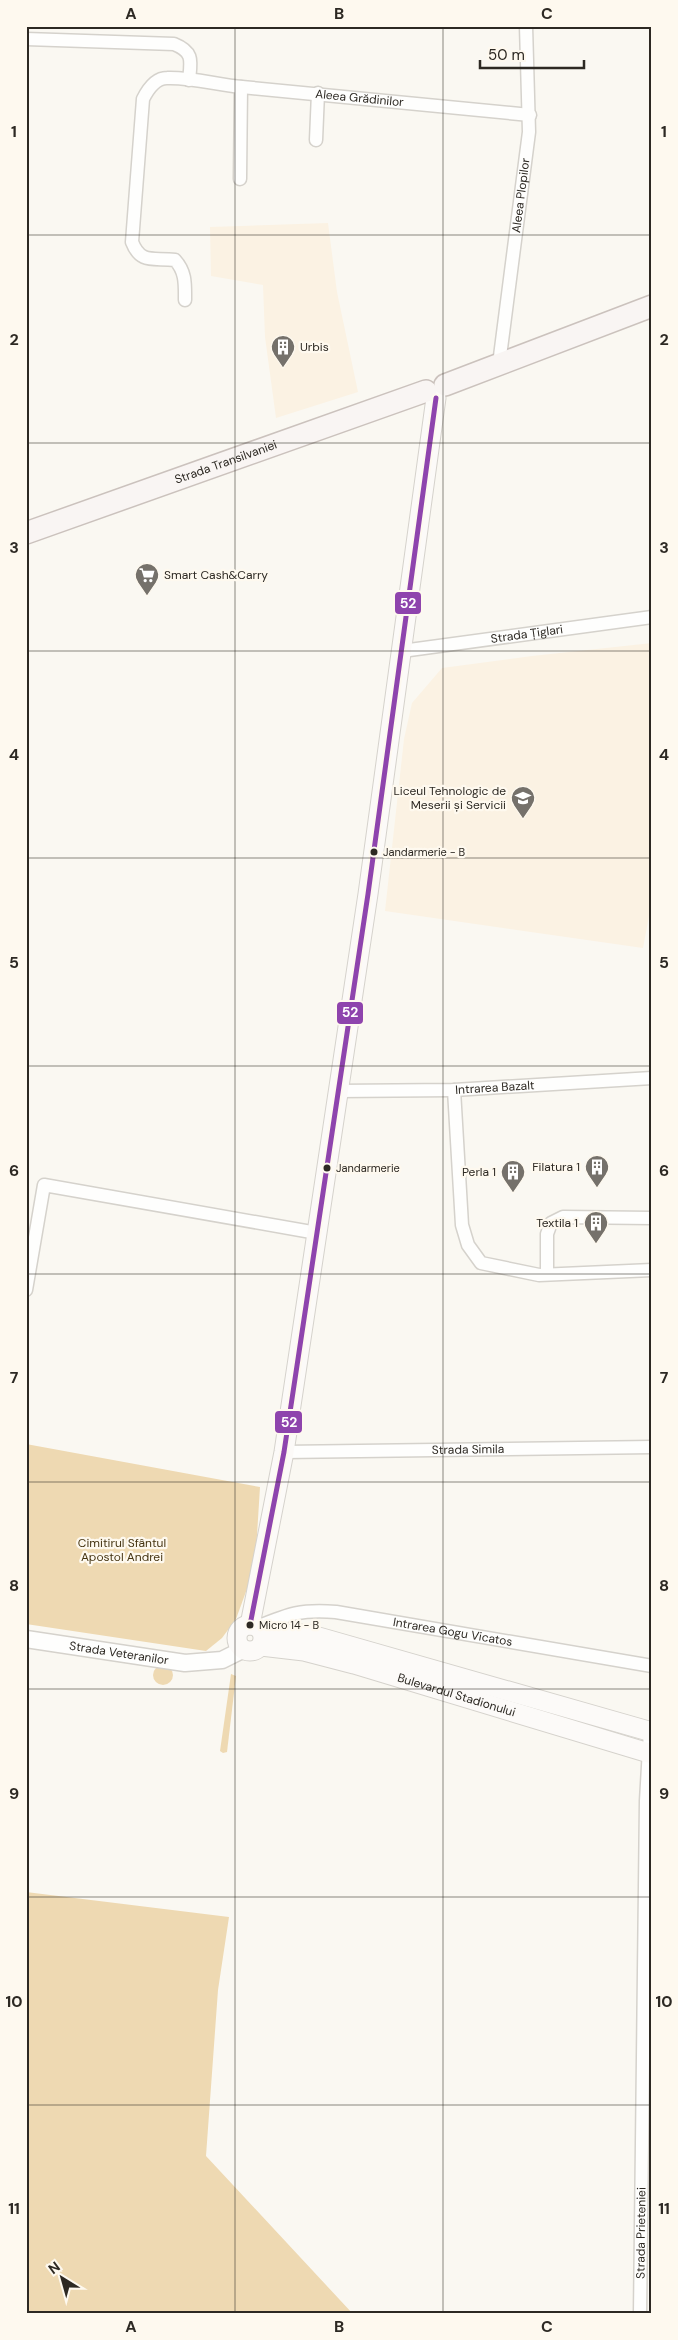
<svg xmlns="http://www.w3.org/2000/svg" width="678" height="2340" viewBox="0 0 678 2340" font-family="'DM Sans',sans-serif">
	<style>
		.built { fill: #fbf2e3 }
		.green { fill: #eed9b2 }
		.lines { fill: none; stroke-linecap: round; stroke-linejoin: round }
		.minor-casing { stroke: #d5d2cc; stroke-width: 15 }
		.tertiary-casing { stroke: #d5d2cc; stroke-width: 19 }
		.secondary-casing { stroke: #d5d2cc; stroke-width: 21 }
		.primary-casing { stroke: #cbc2bd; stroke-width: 24 }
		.minor { stroke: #fefefd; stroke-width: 12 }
		.tertiary { stroke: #fefefd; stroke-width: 16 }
		.secondary { stroke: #fcfaf8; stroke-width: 19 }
		.primary { stroke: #f9f5f3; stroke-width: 21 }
		.bus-1-casing { stroke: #fef9ef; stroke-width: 9 }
		.bus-1 { stroke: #8e44ad; stroke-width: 5 }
		.grid { fill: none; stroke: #2d2923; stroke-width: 1; stroke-opacity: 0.55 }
		.bus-dot { fill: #2d2923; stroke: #fef9ef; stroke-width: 2 }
		.labels { text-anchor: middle; stroke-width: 4.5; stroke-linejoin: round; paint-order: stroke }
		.bus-label { font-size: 11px; fill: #2d2923; stroke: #fef9ef; text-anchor: start }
		.street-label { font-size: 12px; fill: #2d2923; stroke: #fef9ef }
		.poi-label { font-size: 12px; fill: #2d2923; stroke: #fef9ef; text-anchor: end }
		.park-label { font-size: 12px; fill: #453412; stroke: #fef9ef }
		.line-badge { stroke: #fef9ef; stroke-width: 2 }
		.badge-label { font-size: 14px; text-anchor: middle; font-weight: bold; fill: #fff }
		.neatline { fill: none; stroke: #2d2923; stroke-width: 2 }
		.grid-label { font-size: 16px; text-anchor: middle; font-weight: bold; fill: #2d2923 }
	</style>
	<rect width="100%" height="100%" fill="#faf8f2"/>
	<!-- built -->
	<g class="built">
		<polygon points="328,223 337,292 358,392 276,418 265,337 263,285 211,276 210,227"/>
		<polygon points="652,643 652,900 643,948 385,911 404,739 412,703 442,668 532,656"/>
	</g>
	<!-- green -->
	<g class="green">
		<polygon points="26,1444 260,1487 255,1567 236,1619 222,1638 206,1651 26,1624"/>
		<circle cx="163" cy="1675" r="10"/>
		<polygon points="231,1674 236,1676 227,1752 223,1753 220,1751"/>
		<polygon points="26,1892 229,1917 218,1990 206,2156 353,2314 26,2314"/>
	</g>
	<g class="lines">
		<!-- minor casing -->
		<g class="minor-casing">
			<g id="minor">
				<path d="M26 39 174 44C194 52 191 61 189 80"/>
				<polyline points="316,140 318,93"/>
				<polyline points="240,179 241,87"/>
				<path id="s1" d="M185 300C185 284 186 272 175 260 154 257 141 265 132 242L143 99C148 89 155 78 167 78 192 77 218 85 242 87 338 96 434 105 530 115"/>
				<path id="s2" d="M499 364 529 132 526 26"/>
				<path id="s3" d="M402 651 652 617"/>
				<polyline points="454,1090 462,1225 468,1245 481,1263 539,1275 652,1270"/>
				<path id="s4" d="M337 1091 454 1090 652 1078"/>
				<polyline points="547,1273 547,1234 551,1223 563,1217 652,1218"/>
				<polyline points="26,1290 44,1185 317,1233"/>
				<path id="s5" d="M284 1452 652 1447"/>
				<path id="s6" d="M257 1627C289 1614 301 1609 336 1612L652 1666"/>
				<path id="s7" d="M640 2314 646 1801 650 1731"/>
			</g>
		</g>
		<!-- tertiary casing -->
		<g class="tertiary-casing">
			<g id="tertiary">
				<path id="s8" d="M26 1639 185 1663 222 1660 244 1649"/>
			</g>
		</g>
		<!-- secondary casing -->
		<g class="secondary-casing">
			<g id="secondary">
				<polyline points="250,1625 284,1452 368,894 436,398"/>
				<circle cx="250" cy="1638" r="13"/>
				<polyline points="263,1634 308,1634 652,1732"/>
				<path id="s9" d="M261 1646 304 1651 354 1664 652 1754"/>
			</g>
		</g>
		<!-- primary casing -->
		<g class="primary-casing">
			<g id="primary">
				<polyline points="445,385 652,306"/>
				<path id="s10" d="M26 533 426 391"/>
			</g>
		</g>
		<!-- minor -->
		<use href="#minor" class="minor"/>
		<!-- tertiary -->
		<use href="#tertiary" class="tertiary"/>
		<!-- secondary -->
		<use href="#secondary" class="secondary"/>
		<!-- primary -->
		<use href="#primary" class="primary"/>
		<!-- bus-1 casing -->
		<g class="bus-1-casing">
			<polyline id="bus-1" points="250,1625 284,1452 368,894 436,398"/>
		</g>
		<!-- bus-1 -->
		<use href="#bus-1" class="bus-1"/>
	</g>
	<!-- grid -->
	<path class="grid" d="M235 26V2314M443 26V2314M26 235H652M26 443H652M26 651H652M26 858H652M26 1066H652M26 1274H652M26 1482H652M26 1689H652M26 1897H652M26 2105H652"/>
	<!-- icons -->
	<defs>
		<g id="building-pin" transform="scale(1.25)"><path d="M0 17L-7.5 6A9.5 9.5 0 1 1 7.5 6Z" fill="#75716b" stroke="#fef9ef"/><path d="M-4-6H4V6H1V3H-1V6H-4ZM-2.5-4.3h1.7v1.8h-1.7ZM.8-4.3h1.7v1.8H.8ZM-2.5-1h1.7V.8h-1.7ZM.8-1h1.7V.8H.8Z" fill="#fff"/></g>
		<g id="supermarket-pin" transform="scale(1.25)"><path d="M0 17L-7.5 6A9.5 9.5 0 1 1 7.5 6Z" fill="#75716b" stroke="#fef9ef"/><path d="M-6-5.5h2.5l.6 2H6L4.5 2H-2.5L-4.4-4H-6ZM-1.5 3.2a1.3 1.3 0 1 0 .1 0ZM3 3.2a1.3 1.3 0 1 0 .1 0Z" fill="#fff"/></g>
		<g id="school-pin" transform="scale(1.25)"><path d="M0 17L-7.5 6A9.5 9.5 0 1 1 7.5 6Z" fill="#75716b" stroke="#fef9ef"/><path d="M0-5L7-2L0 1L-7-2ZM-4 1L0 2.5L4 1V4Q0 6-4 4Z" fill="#fff"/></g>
	</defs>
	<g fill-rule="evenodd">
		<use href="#building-pin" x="283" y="347"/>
		<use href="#supermarket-pin" x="147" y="575"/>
		<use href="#school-pin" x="523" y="798"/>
		<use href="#building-pin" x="597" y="1167"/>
		<use href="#building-pin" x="513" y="1172"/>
		<use href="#building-pin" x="596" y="1223"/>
	</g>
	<!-- markers -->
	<g class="bus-dot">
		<circle cx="374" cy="852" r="4.5"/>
		<circle cx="327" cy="1168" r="4.5"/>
		<circle cx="250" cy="1625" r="4.5"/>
	</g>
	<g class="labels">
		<!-- bus labels -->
		<g class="bus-label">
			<text x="383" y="856">Jandarmerie - B</text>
			<text x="336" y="1172">Jandarmerie</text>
			<text x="259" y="1629">Micro 14 - B</text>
		</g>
		<!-- street labels -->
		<g class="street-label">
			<text dy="4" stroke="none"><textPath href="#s1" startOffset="464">Aleea Grădinilor</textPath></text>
			<text dy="4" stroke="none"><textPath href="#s2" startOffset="170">Aleea Plopilor</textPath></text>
			<text dy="4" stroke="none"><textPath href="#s10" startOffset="212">Strada Transilvaniei</textPath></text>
			<text dy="4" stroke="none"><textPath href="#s3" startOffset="126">Strada Țiglari</textPath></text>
			<text dy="4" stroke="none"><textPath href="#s4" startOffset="158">Intrarea Bazalt</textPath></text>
			<text dy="4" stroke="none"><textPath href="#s5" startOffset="184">Strada Simila</textPath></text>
			<text dy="4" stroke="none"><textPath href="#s6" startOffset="200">Intrarea Gogu Vicatos</textPath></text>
			<text dy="4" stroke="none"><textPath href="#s8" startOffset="94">Strada Veteranilor</textPath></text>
			<text dy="4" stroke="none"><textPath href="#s9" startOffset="202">Bulevardul Stadionului</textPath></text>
			<text dy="4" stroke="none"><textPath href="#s7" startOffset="81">Strada Prieteniei</textPath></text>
		</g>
		<!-- poi labels -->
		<g class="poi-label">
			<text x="300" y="351" text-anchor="start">Urbis</text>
			<text x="164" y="579" text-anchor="start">Smart Cash&amp;Carry</text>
			<text x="506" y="795">Liceul Tehnologic de<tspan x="506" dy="14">Meserii și Servicii</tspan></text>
			<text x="580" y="1171">Filatura 1</text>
			<text x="496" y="1176">Perla 1</text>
			<text x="578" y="1227">Textila 1</text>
		</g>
		<!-- park labels -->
		<g class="park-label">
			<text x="122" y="1547">Cimitirul Sfântul<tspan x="122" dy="14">Apostol Andrei</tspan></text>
		</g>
	</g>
	<g class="line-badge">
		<rect x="394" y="591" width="28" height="24" rx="5" fill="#8e44ad"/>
		<rect x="336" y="1001" width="28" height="24" rx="5" fill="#8e44ad"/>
		<rect x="274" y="1410" width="29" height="24" rx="5" fill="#8e44ad"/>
	</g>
	<g class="badge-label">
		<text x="408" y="608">52</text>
		<text x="350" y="1017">52</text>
		<text x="289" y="1427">52</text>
	</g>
	<!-- border -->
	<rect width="678" height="2340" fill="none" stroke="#fef9ef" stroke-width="55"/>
	<!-- north arrow -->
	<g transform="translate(62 2278) rotate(323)" stroke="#fef9ef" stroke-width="4" paint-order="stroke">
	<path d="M0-4L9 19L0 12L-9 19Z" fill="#2d2923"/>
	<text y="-8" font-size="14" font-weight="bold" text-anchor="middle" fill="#2d2923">N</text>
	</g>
	<!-- scale -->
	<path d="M480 60v8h104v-8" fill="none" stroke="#2d2923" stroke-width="2.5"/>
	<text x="488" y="60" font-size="15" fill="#2d2923" stroke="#fef9ef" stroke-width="4" paint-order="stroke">50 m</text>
	<rect x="28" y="28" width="622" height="2284" class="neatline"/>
	<g class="grid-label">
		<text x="131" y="19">A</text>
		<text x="339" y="19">B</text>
		<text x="547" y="19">C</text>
		<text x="14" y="137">1</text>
		<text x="664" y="137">1</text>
		<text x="14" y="345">2</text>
		<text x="664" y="345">2</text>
		<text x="14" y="553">3</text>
		<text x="664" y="553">3</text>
		<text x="14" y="760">4</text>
		<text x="664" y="760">4</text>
		<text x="14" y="968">5</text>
		<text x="664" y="968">5</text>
		<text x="14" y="1176">6</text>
		<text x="664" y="1176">6</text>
		<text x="14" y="1383">7</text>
		<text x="664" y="1383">7</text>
		<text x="14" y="1591">8</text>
		<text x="664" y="1591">8</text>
		<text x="14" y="1799">9</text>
		<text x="664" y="1799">9</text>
		<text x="14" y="2007">10</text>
		<text x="664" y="2007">10</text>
		<text x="14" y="2214">11</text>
		<text x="664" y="2214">11</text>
		<text x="131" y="2332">A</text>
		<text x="339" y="2332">B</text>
		<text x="547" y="2332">C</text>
	</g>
</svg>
